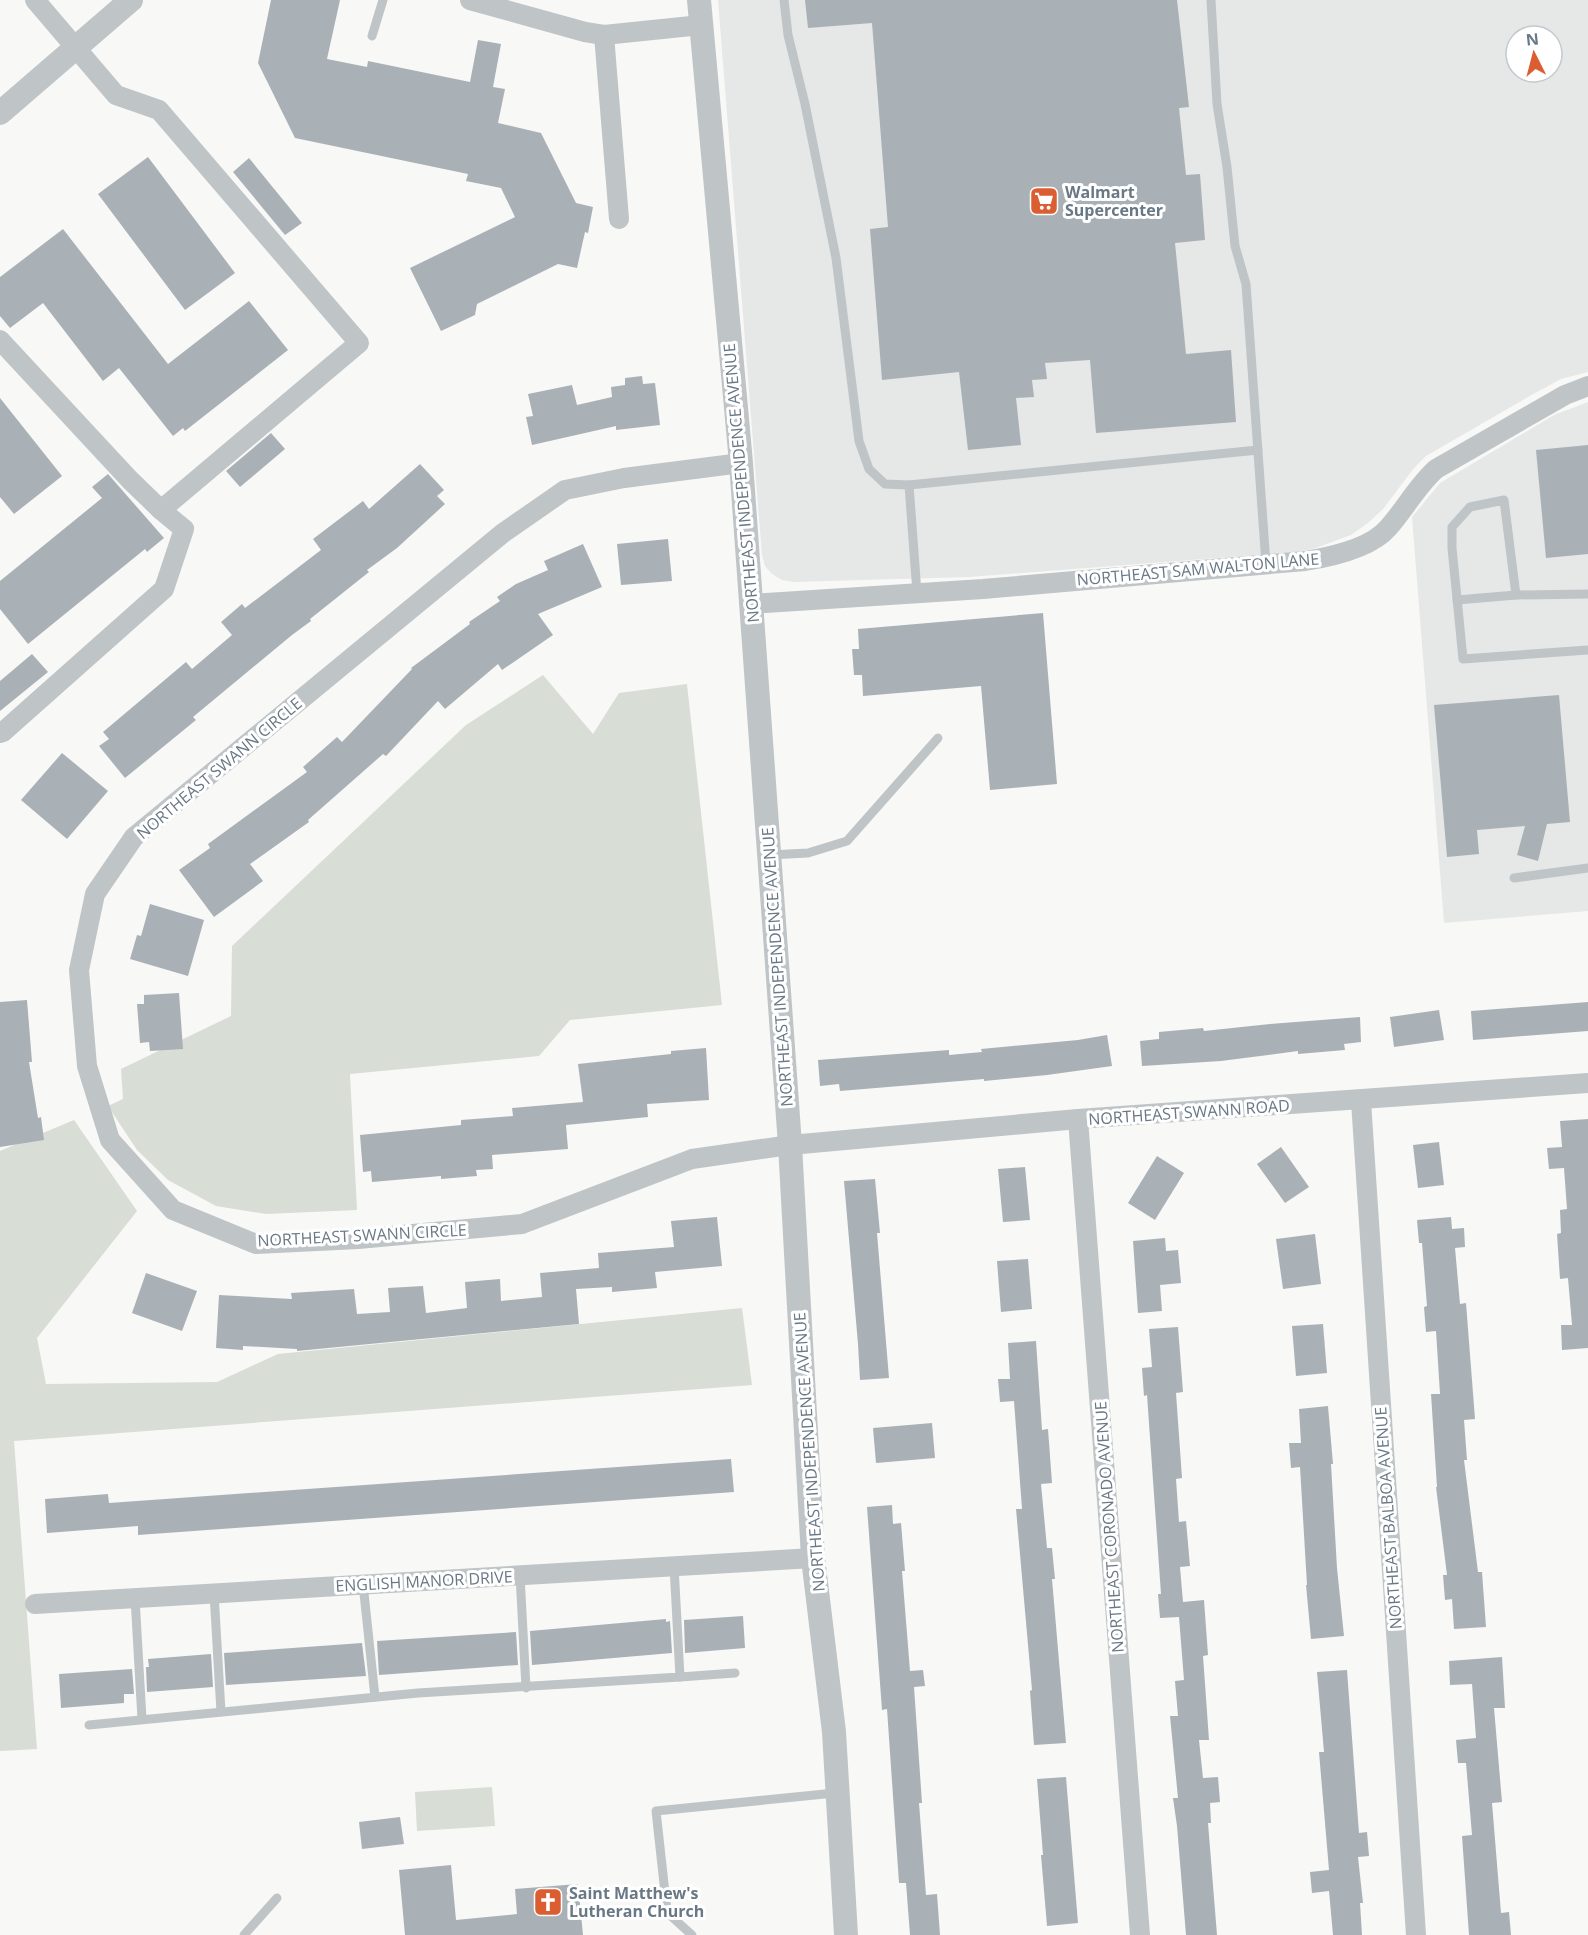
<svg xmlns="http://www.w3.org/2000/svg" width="1588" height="1935" viewBox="0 0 1588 1935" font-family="'Open Sans',sans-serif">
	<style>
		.built { fill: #e6e7e7; fill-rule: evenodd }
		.green { fill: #d8ddd5 }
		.building { fill: #a9b1b6 }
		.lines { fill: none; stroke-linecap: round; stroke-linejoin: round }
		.service { stroke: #bfc4c7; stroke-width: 9 }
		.minor { stroke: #bfc4c7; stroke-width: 20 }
		.tertiary { stroke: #bfc4c7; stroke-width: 24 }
		.labels { text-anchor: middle; stroke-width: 6; stroke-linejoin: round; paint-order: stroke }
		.poi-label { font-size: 16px; font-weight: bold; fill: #697885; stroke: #fff; text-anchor: start }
		.street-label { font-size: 16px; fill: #697885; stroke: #fff }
	</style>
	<rect width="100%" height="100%" fill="#f8f8f6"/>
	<!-- built -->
	<g class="built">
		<path d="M718 0H1588V372L1561 379 1535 393 1426 456 1414 468 1383 509 1368 523 1351 535 1313 549 1296 552 969 577 793 582 782 580 772 574 765 566 762 555ZM1516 36H1552V72H1516Z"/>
		<polygon points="1588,402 1588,911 1444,923 1412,517 1440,483 1554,415"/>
	</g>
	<!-- green -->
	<g class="green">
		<polygon points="543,675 593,734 619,693 687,684 722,1005 570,1020 539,1056 350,1074 357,1210 266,1214 216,1206 168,1180 137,1150 108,1106 123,1099 121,1069 231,1016 232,946 466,725"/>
		<polygon points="74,1120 137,1211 37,1338 46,1384 217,1382 278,1354 742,1308 752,1385 14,1441 37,1749 0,1751 0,1151"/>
		<polygon points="492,1787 495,1826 417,1831 415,1792"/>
	</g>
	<!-- building -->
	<g class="building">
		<polygon points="271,0 340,0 327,59 367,67 368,61 470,82 478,40 501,44 493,87 505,89 498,123 541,133 576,203 593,207 588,233 585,232 577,268 558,264 477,304 475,315 441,331 410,268 515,217 501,188 466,181 468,174 295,138 258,63"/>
		<polygon points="805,0 1177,0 1189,107 1179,108 1186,175 1200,174 1205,240 1175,243 1186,354 1231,350 1236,422 1096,433 1090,360 1045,363 1047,379 1032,380 1034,397 1016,398 1021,445 968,450 959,372 882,380 870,229 888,227 872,23 808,28"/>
		<polygon points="148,157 235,273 185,310 98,194"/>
		<polygon points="249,158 302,223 285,235 233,172"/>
		<polygon points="63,229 168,364 249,301 288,350 185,431 183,428 173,436 119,368 103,381 43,303 10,328 0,316 0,277"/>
		<polygon points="642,376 643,384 655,383 660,425 616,430 616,426 532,445 526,417 533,416 528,394 572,385 577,405 612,397 611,387 625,385 625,378"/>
		<polygon points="0,398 62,476 14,514 0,497"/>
		<polygon points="271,433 285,449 240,487 226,471"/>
		<polygon points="1588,445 1588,554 1546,558 1536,450"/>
		<polygon points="420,464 444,490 437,496 445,504 397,548 367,570 369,572 310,619 311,621 292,635 193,717 196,720 125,778 99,746 109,739 103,732 186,662 192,669 232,635 221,622 242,604 245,608 321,550 313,539 363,501 369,509"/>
		<polygon points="108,474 164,538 147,552 145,549 28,644 0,609 0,581 102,498 92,487"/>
		<polygon points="668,539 672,581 621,585 617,544"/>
		<polygon points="583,544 602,587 538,614 553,635 502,670 498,664 445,709 438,701 386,756 383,754 308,820 309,822 250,864 263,881 214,917 179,870 210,848 208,844 307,772 303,767 337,737 342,742 412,669 411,668 470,624 469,622 500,601 497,597 516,584 548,570 544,561"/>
		<polygon points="1043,613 1057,784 990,790 981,686 863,696 862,675 854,675 852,649 859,649 858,629"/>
		<polygon points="32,654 48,672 0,711 0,681"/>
		<polygon points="1559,695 1570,822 1547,824 1538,861 1517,855 1525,826 1477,830 1479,854 1447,857 1434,705"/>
		<polygon points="62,753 108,791 67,839 21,800"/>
		<polygon points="150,904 204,920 188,976 130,959 137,935 141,936"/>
		<polygon points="179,993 183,1049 150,1051 149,1042 140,1043 137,1004 144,1004 144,995"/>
		<polygon points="27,1000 32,1062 29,1062 38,1118 41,1117 44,1140 0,1147 0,1002"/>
		<polygon points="1588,1002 1588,1031 1473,1040 1471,1011"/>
		<polygon points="1439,1010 1444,1040 1394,1047 1390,1017"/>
		<polygon points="1360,1017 1361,1042 1344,1044 1345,1050 1298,1054 1298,1051 1221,1061 1142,1066 1140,1041 1159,1039 1159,1032 1203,1028 1204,1031 1270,1024"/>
		<polygon points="1107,1035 1112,1066 1047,1075 984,1081 984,1079 840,1091 839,1084 820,1086 818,1060 949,1050 949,1055 982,1052 981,1049 1078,1040"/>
		<polygon points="706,1048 709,1100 647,1104 648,1117 566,1125 568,1149 492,1155 493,1169 476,1170 477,1176 441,1179 441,1176 372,1182 371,1171 363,1172 360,1135 461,1125 461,1120 513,1116 512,1108 583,1102 578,1064 671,1054 671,1051"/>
		<polygon points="1588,1119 1588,1348 1562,1350 1561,1325 1572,1325 1568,1278 1560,1279 1557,1234 1561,1233 1560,1210 1567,1209 1564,1168 1549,1169 1547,1148 1562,1147 1560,1121"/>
		<polygon points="1439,1142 1444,1185 1418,1188 1413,1145"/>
		<polygon points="1281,1147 1309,1187 1285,1203 1257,1164"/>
		<polygon points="1157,1156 1184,1173 1155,1220 1128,1203"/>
		<polygon points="1025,1167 1030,1220 1003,1222 998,1169"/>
		<polygon points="875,1179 880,1233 877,1233 889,1378 860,1380 858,1344 844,1181"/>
		<polygon points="717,1217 722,1266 655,1272 657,1288 612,1292 612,1287 576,1289 579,1324 297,1351 297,1349 243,1346 243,1350 216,1348 219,1295 292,1299 291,1293 354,1289 357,1314 390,1312 388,1288 423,1286 426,1313 467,1308 465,1282 500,1279 501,1301 542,1297 540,1273 599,1268 598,1253 674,1247 671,1221"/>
		<polygon points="1451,1217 1452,1229 1464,1228 1465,1247 1455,1248 1460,1304 1466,1303 1475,1419 1464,1420 1467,1460 1464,1460 1478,1572 1482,1572 1486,1627 1454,1629 1452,1599 1445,1600 1443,1575 1447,1575 1436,1487 1437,1487 1431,1394 1440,1394 1436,1331 1426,1332 1424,1307 1427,1306 1422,1243 1419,1243 1417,1220"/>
		<polygon points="1315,1234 1321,1284 1283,1289 1276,1239"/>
		<polygon points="1165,1238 1166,1251 1178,1250 1181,1283 1160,1285 1162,1311 1138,1313 1133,1241"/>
		<polygon points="1028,1259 1032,1309 1001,1312 997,1261"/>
		<polygon points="146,1273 197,1291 182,1331 132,1313"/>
		<polygon points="1323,1324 1327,1373 1296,1376 1292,1326"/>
		<polygon points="1178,1327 1183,1392 1176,1393 1182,1478 1176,1479 1179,1522 1186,1521 1190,1566 1180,1567 1183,1602 1204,1600 1208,1655 1203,1656 1209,1740 1199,1740 1203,1778 1218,1777 1220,1802 1210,1803 1211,1823 1208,1823 1217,1935 1186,1935 1177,1826 1173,1798 1178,1798 1170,1716 1178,1716 1175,1681 1184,1680 1179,1617 1160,1618 1158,1594 1161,1594 1147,1395 1144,1396 1142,1368 1152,1367 1149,1329"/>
		<polygon points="1036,1341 1042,1430 1048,1429 1052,1483 1041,1484 1047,1548 1052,1548 1055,1579 1052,1579 1066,1743 1034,1745 1030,1691 1032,1690 1016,1509 1022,1509 1014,1401 1000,1402 998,1379 1010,1379 1008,1343"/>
		<polygon points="1328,1406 1333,1464 1331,1464 1337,1568 1344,1636 1311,1639 1306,1585 1307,1585 1300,1467 1291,1468 1289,1443 1301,1443 1299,1409"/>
		<polygon points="932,1423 935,1458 876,1463 873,1428"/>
		<polygon points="731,1459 734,1492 138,1535 138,1526 47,1533 45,1499 108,1494 109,1503"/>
		<polygon points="892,1505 893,1524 901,1523 905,1571 902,1571 910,1671 923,1670 925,1686 914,1687 922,1803 919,1803 926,1895 937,1894 940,1935 910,1935 906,1883 899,1883 887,1709 882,1710 867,1507"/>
		<polygon points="743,1616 745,1648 685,1653 684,1620"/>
		<polygon points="666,1619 666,1622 670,1621 672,1653 532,1665 530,1631"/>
		<polygon points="516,1632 518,1665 379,1675 377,1641"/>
		<polygon points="362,1643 366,1676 226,1685 224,1653"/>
		<polygon points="211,1654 213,1687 147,1692 146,1667 149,1667 148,1659"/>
		<polygon points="1502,1657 1505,1708 1494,1708 1502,1802 1492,1803 1501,1913 1509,1912 1511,1935 1469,1935 1462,1836 1472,1835 1466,1763 1458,1763 1456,1740 1476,1738 1472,1684 1450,1685 1449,1661"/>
		<polygon points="132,1669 134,1694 124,1694 124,1703 61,1708 59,1674"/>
		<polygon points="1347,1670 1359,1833 1367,1832 1369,1856 1358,1857 1363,1903 1360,1903 1362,1935 1333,1935 1329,1891 1312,1893 1310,1872 1329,1870 1319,1752 1324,1752 1317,1672"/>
		<polygon points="1066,1777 1078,1923 1047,1926 1041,1855 1043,1855 1037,1779"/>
		<polygon points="400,1817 404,1844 362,1849 359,1822"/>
		<polygon points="451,1865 456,1920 517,1914 515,1889 578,1884 583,1935 405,1935 399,1870"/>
	</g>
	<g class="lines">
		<!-- service -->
		<g class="service">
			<polyline points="784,0 788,35 805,104 836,258 859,441 869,469 885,484 909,485 917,593"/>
			<polyline points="1211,0 1217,104 1227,167 1235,246 1246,284 1266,564"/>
			<polyline points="372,36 383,0"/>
			<polyline points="909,485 1258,450"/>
			<polyline points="1588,594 1516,595 1504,500 1470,507 1452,527 1452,548 1463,659 1588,650"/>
			<polyline points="1457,600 1516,595"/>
			<polyline points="769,855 808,853 847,841 938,738"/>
			<polyline points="1514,878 1588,868"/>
			<polyline points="520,1575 526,1688"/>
			<polyline points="363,1584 375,1697"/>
			<polyline points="214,1593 221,1712"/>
			<polyline points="135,1598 142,1719"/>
			<polyline points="680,1677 735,1673"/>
			<polyline points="89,1725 418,1693 680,1677 674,1566"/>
			<polyline points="244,1935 277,1898"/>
			<polyline points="692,1935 672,1917 667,1911 656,1811 835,1793"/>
		</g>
		<!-- minor -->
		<g class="minor">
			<polyline points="470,0 585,32 604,35 701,25"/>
			<polyline points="604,35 619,219"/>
			<polyline points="0,340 130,480 161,510"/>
			<polyline points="741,463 624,478 565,490 503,533 134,837 95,894 79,970 87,1066 110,1140 173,1210 256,1244 358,1239 522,1224 692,1159 790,1145 1078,1119 1588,1083"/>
			<path d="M751 604 983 589 1305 561C1330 557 1371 548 1388 528 1405 509 1417 486 1436 469L1565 395 1588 386"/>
			<polyline points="0,733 3,732 164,589 184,529 161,510 359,343 159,110 116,95 35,0"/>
			<polyline points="1361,1101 1416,1935"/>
			<polyline points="1078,1119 1140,1935"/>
			<polyline points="35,1604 813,1558"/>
		</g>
		<!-- tertiary -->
		<g class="tertiary">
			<polyline points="699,0 741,463 790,1145 813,1558 834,1732 846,1935"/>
			<polyline points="0,113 131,0"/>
		</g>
	</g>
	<!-- icons -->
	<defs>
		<g id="supermarket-square" transform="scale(1.5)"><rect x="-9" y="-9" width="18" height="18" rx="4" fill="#db5e33" stroke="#fff"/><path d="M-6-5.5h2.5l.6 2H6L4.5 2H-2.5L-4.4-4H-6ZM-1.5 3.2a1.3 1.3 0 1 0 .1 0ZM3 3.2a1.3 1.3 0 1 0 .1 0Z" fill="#fff"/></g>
		<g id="church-square" transform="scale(1.5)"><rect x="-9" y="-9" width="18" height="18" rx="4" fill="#db5e33" stroke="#fff"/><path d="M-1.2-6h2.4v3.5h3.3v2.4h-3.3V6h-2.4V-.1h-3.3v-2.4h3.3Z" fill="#fff"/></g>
	</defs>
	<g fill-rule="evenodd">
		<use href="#supermarket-square" x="1044" y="201"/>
		<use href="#church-square" x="548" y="1902"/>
	</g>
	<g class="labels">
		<!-- poi labels -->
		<g class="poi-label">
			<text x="1065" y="198">Walmart<tspan x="1065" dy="18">Supercenter</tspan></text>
			<text x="569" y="1899">Saint Matthew's<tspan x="569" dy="18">Lutheran Church</tspan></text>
		</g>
		<!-- street labels -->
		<g class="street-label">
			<text transform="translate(741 483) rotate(-95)" y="6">NORTHEAST INDEPENDENCE AVENUE</text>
			<text transform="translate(1198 569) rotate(-5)" y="6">NORTHEAST SAM WALTON LANE</text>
			<text transform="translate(219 768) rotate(-40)" y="6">NORTHEAST SWANN CIRCLE</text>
			<text transform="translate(777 967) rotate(-94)" y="6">NORTHEAST INDEPENDENCE AVENUE</text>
			<text transform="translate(1189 1112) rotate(-4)" y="6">NORTHEAST SWANN ROAD</text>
			<text transform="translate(362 1235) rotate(-3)" y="6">NORTHEAST SWANN CIRCLE</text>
			<text transform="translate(809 1452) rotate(-94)" y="6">NORTHEAST INDEPENDENCE AVENUE</text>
			<text transform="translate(1388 1518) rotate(-94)" y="6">NORTHEAST BALBOA AVENUE</text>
			<text transform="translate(1109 1527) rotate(-94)" y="6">NORTHEAST CORONADO AVENUE</text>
			<text transform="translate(424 1581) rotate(-3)" y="6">ENGLISH MANOR DRIVE</text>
		</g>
	</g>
	<!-- north arrow -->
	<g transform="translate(1534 54) rotate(354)"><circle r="28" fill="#ffffff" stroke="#c3c9ce" stroke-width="1.5"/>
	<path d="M0-4.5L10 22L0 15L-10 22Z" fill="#db5e33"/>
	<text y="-9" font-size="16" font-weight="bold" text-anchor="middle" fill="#697885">N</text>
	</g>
</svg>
